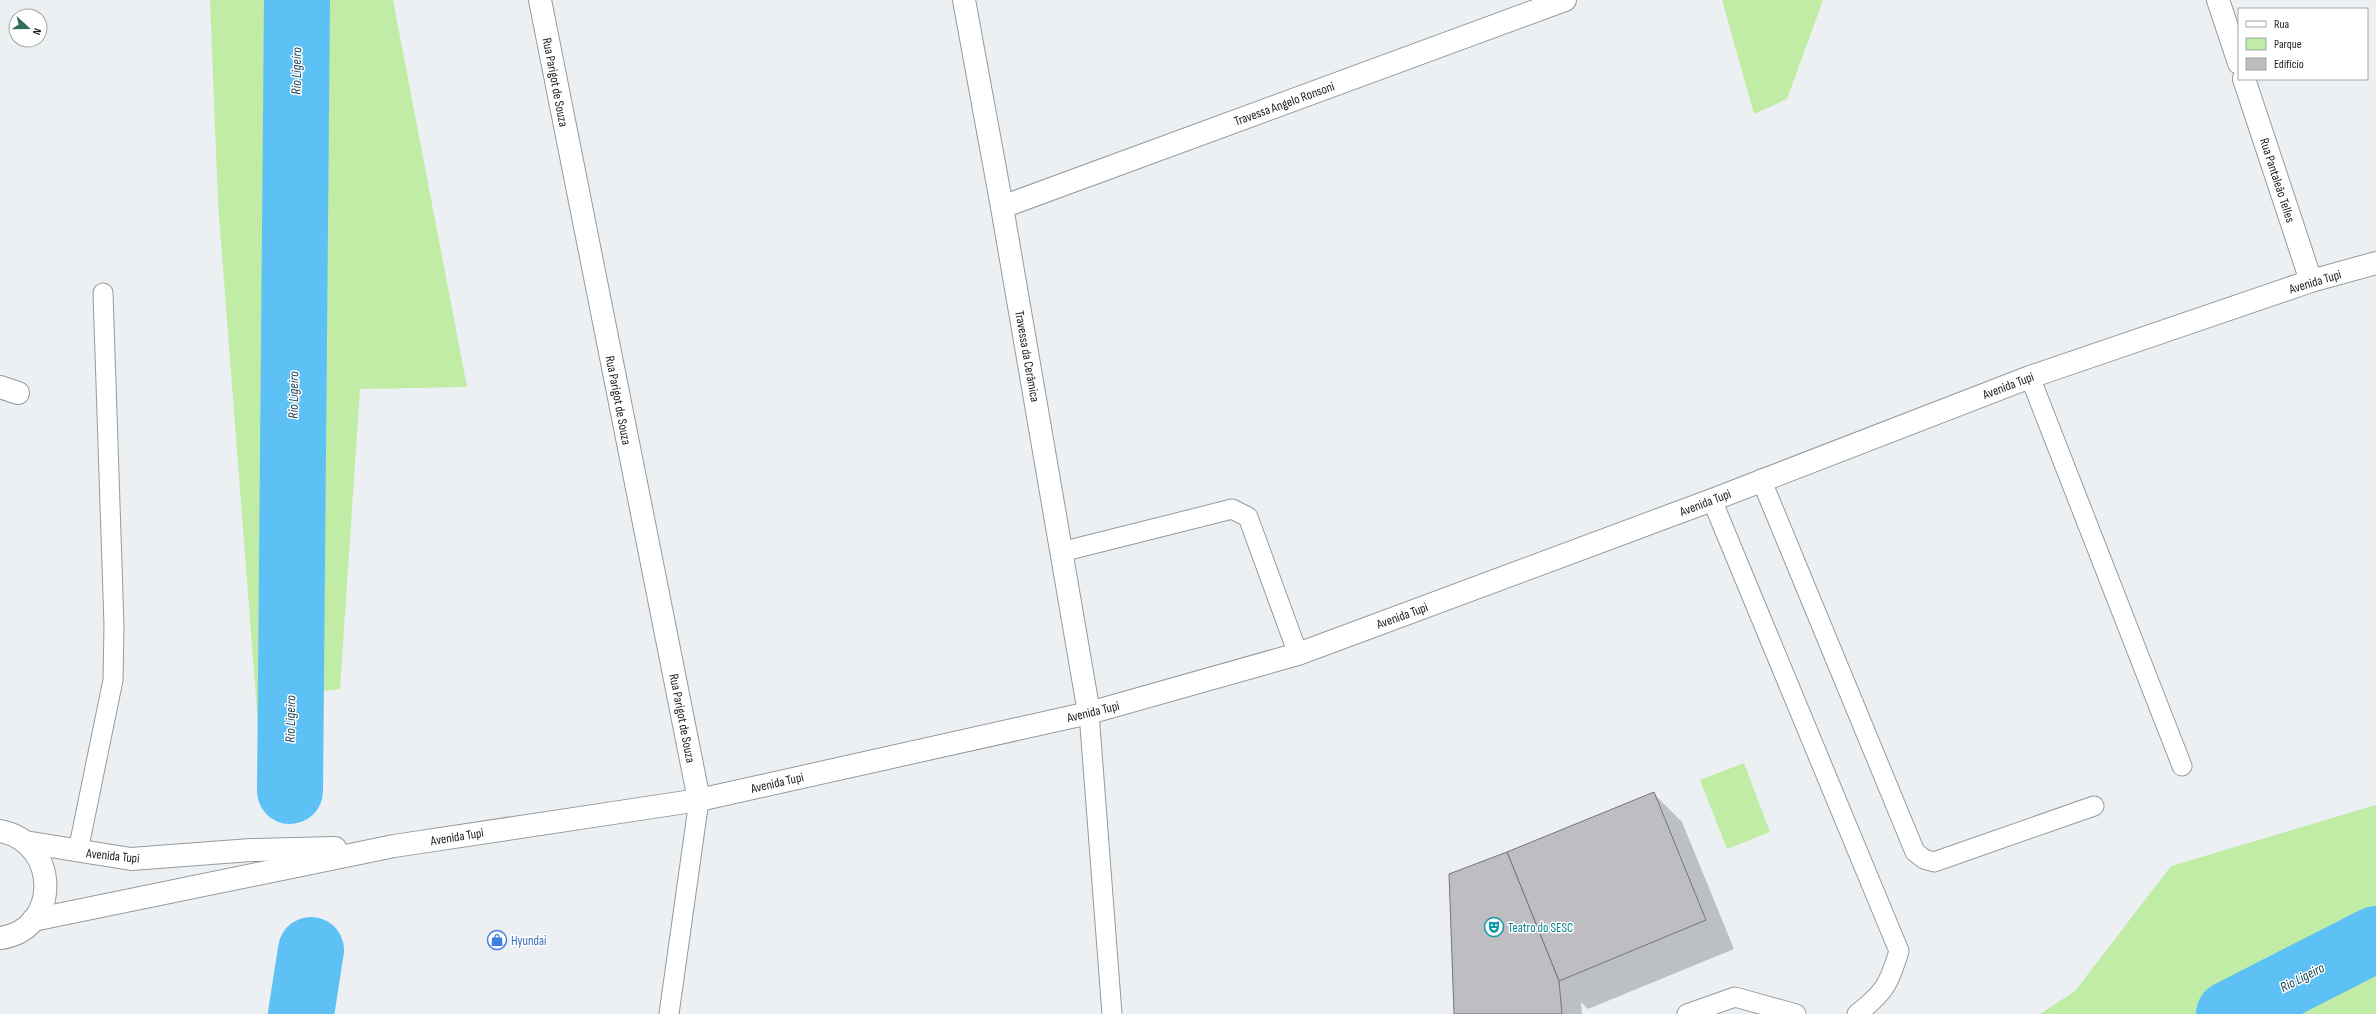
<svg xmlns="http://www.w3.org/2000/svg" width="2376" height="1014" viewBox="0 0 2376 1014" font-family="'Sofia Sans Condensed',sans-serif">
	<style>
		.green { fill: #c0eca5 }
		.shadow { fill: #0003 }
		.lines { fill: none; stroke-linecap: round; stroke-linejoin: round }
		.river { stroke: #5ec1f5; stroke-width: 66 }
		.building { fill: #bebdc1; stroke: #757478 }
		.service-casing { stroke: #969a9d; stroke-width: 21 }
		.minor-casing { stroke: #969a9d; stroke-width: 24 }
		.primary-casing { stroke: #969a9d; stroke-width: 24 }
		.service { stroke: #fff; stroke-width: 19 }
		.minor { stroke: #fff; stroke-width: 22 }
		.primary { stroke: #fff; stroke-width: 22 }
		.labels { text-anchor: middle; stroke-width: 3; stroke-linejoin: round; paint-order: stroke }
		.street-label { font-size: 13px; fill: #1b1c1e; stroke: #fff }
		.culture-label { font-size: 13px; fill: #0d838f; stroke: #fff; text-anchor: start }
		.shop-label { font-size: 13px; fill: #366cbe; stroke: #fff; text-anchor: start }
		.water-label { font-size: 14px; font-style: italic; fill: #153f55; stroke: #fff }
	</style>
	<rect width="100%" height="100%" fill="#ecf0f3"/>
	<!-- green -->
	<g class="green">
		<polygon points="210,0 393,0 467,387 360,389 340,689 316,692 319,787 263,789 218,203"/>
		<polygon points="1722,0 1823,0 1787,99 1754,114"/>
		<polygon points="1744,763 1770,832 1727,849 1700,780"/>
		<polygon points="2376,805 2376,1014 2040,1014 2075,991 2171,866"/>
	</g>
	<!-- shadow -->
	<polygon class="shadow" points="1653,793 1682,822 1734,949 1588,1009 1581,1002 1582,1014 1455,1014 1508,853"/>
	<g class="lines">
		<!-- river -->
		<g class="river">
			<polyline points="290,791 297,0"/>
			<polyline points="301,1014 311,950"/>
			<polyline points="2229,1014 2376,939"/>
		</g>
	</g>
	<!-- building -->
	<g class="building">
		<polygon points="1654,792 1706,920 1559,981 1507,852"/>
		<polygon points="1507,852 1559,981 1562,1014 1454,1014 1449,874"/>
	</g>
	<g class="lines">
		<!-- service casing -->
		<g class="service-casing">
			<g id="service">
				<polyline points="2030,377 2182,766"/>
				<polyline points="1761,479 1915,852 1924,859 1934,862 2094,806"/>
				<path d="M1712 500 1899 951C1889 984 1885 992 1857 1014"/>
				<polyline points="1061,552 1232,509 1248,517 1298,654"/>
				<polyline points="1089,713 1112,1014"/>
				<polyline points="78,851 113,680 114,625 103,293"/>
				<polyline points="669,1014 699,800"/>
				<polyline points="1687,1014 1735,997 1796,1014"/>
			</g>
		</g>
		<!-- minor casing -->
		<g class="minor-casing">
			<g id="minor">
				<polyline points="540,0 699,800"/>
				<polyline points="964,0 1002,207 1089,713"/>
				<polyline points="2218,0 2239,63"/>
				<polyline points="2244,79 2311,281"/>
				<polyline points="1002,207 1565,0"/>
				<polyline points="0,387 18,393"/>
			</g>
		</g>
		<!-- primary casing -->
		<g class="primary-casing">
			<g id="primary">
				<path d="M0 831C60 842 61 930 0 938"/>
				<polyline points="25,842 131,859 251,850 335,848"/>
				<polyline points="33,920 394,846 699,800 1089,713 1298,654 1712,500 2030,377 2311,281 2376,263"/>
			</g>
		</g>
		<!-- service -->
		<use href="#service" class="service"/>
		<!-- minor -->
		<use href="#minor" class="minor"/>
		<!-- primary -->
		<use href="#primary" class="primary"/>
	</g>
	<!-- icons -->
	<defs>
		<g id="theatre-ring" transform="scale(1)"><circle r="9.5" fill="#fff" stroke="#0f9aa8" stroke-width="1.5"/><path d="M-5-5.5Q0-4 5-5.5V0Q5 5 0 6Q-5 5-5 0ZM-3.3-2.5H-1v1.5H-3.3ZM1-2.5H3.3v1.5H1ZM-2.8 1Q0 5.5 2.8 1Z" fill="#0f9aa8"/></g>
		<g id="shop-ring" transform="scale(1)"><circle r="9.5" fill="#fff" stroke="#3f7fe0" stroke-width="1.5"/><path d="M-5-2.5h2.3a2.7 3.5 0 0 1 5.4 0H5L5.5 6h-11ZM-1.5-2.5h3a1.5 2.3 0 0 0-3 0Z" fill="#3f7fe0"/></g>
	</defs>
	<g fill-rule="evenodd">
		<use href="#theatre-ring" x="1494" y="927"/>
		<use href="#shop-ring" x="497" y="940"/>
	</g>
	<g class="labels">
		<!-- street labels -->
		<g class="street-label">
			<text transform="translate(556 82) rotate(79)" y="5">Rua Parigot de Souza</text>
			<text transform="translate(1284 103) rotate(-20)" y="5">Travessa Angelo Ronsoni</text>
			<text transform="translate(2278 180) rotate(72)" y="5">Rua Pantaleão Telles</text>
			<text transform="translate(2315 281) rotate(-17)" y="5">Avenida Tupi</text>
			<text transform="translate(1028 356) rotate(80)" y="5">Travessa da Cerâmica</text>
			<text transform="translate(2008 385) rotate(-21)" y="5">Avenida Tupi</text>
			<text transform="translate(619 400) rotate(79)" y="5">Rua Parigot de Souza</text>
			<text transform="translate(1705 502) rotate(-21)" y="5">Avenida Tupi</text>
			<text transform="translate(1402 615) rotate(-20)" y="5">Avenida Tupi</text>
			<text transform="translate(1093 711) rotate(-14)" y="5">Avenida Tupi</text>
			<text transform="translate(683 718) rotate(79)" y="5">Rua Parigot de Souza</text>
			<text transform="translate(777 782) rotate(-13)" y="5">Avenida Tupi</text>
			<text transform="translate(457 836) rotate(-9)" y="5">Avenida Tupi</text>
			<text transform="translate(113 855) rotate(6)" y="5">Avenida Tupi</text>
		</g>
		<!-- culture labels -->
		<g class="culture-label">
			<text x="1508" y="932">Teatro do SESC</text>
		</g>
		<!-- shop labels -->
		<g class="shop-label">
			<text x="511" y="945">Hyundai</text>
		</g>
		<!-- water labels -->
		<g class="water-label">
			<text transform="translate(296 71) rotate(-89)" y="5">Rio Ligeiro</text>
			<text transform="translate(293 395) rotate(-89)" y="5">Rio Ligeiro</text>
			<text transform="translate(290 719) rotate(-89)" y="5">Rio Ligeiro</text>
			<text transform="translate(2302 977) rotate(-27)" y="5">Rio Ligeiro</text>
		</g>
	</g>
	<!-- legend -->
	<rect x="2238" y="8" width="130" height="72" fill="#ffffff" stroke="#a4a4a5"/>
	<rect x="2246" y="21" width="20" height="6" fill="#ffffff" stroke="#a4a4a5"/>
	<text x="2274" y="28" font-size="12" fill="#1b1c1e">Rua</text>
	<rect x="2246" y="38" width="20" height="12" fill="#c0eca5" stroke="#a4a4a5"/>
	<text x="2274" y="48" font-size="12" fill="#1b1c1e">Parque</text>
	<rect x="2246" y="58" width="20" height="12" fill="#bebdc1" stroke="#a4a4a5"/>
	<text x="2274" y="68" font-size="12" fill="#1b1c1e">Edifício</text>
	<!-- north arrow -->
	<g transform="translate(28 28) rotate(111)"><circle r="19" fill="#ffffff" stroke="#a4a4a5"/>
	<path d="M0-3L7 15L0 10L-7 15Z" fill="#2f6d5a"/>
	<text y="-6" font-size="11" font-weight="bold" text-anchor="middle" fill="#1b1c1e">N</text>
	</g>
</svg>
